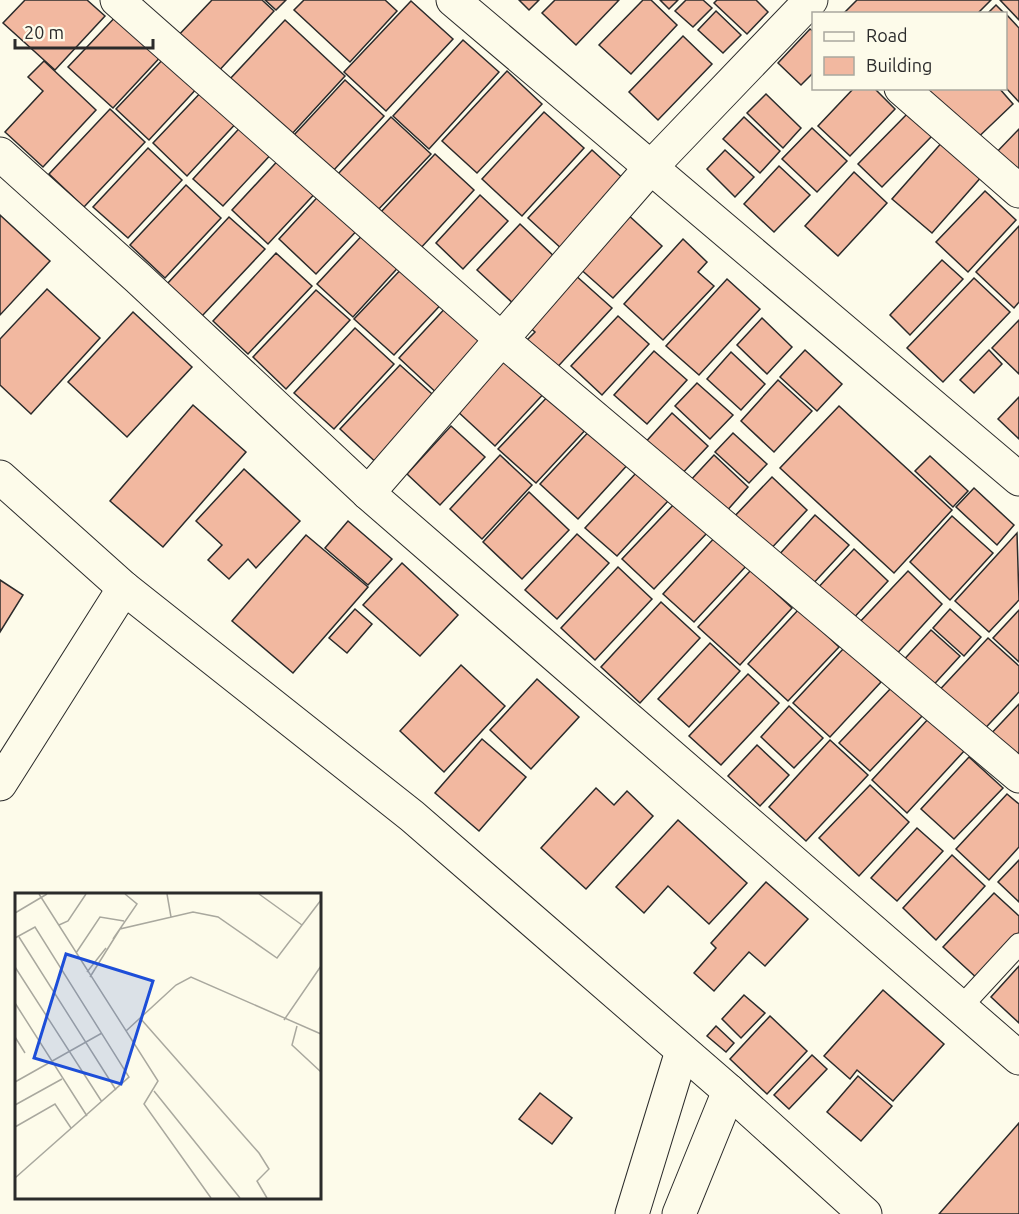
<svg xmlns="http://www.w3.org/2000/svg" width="1019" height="1214" viewBox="0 0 1019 1214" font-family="Ubuntu,sans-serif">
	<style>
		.building { fill: #f2b8a0; stroke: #2b2b2b; stroke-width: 1.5 }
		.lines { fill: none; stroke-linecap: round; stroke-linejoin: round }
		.service-casing { stroke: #2b2b2b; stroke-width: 23 }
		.minor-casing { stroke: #2b2b2b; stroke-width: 35 }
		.tertiary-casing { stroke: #2b2b2b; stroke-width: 35 }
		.service { stroke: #fdfbea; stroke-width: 21 }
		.minor { stroke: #fdfbea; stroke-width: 33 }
		.tertiary { stroke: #fdfbea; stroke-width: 33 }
		.inset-road { fill: none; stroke: #a9a89e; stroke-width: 1.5 }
		.view { fill: #1d4ed8; fill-opacity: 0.15; stroke: #1d4ed8; stroke-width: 3 }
		.inset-edge { fill: none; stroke: #2b2b2b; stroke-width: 3 }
	</style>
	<rect width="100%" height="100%" fill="#fdfbea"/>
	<!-- building -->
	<g class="building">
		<polygon points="25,0 87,0 105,16 55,70 3,23"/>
		<polygon points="212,0 262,0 274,11 215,75 175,39"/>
		<polygon points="265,0 286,0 276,10"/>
		<polygon points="304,0 385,0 397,11 350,62 294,10"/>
		<polygon points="519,0 539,0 529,10"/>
		<polygon points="555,0 619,0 576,45 542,13"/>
		<polygon points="643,0 651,0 677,25 631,74 599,45"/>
		<polygon points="660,0 678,0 669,9"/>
		<polygon points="686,0 703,0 712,8 693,27 675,11"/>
		<polygon points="717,0 756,0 768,12 747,34 714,3"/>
		<polygon points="857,0 991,0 977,14 843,14"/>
		<polygon points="1000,0 1019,0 1019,20"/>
		<polygon points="411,1 453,39 386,111 344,72"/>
		<polygon points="996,5 1005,14 987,14"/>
		<polygon points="121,11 166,51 113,108 68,67"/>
		<polygon points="716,11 741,35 723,53 698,30"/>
		<polygon points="1006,14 1019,28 1019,102 1006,88"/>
		<polygon points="285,20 345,76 290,136 229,80"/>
		<polygon points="810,29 814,32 814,72 801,85 778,63"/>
		<polygon points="683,36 712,64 658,120 629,92"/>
		<polygon points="463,40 499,72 429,149 393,116"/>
		<polygon points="167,55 200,85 149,140 116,109"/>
		<polygon points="44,61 96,110 43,167 5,132 43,91 28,77"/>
		<polygon points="507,71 542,104 477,173 442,141"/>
		<polygon points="345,80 384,116 333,171 294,135"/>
		<polygon points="205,88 240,119 187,176 153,143"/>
		<polygon points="854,88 874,88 895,109 850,156 818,126"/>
		<polygon points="914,88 999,88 1013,104 969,146"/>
		<polygon points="766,94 801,128 783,148 747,113"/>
		<polygon points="110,109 145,142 84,207 49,174"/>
		<polygon points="544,112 584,148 522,216 482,179"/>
		<polygon points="908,113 932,136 882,187 858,164"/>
		<polygon points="391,117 431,154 377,211 338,174"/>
		<polygon points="744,117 780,151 760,173 723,139"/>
		<polygon points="246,121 276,149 223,206 193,179"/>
		<polygon points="812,128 847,161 817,192 782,159"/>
		<polygon points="1019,129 1019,179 994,155"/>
		<polygon points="944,140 983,175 932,233 892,199"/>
		<polygon points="148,148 182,180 128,238 93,207"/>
		<polygon points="592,150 627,182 563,250 528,218"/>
		<polygon points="725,150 754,177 735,197 707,169"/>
		<polygon points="284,154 320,188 268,244 232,210"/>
		<polygon points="435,154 474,190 419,250 380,213"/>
		<polygon points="779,166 810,195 774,232 744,204"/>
		<polygon points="854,172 887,203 838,256 805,226"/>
		<polygon points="186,185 221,218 165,278 130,245"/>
		<polygon points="325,189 363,224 316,274 279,239"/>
		<polygon points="985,191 1016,220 968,272 936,242"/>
		<polygon points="480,195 508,221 463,269 436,243"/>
		<polygon points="626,213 662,246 613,298 577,266"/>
		<polygon points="0,215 50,261 0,315"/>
		<polygon points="229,217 265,249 202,316 167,284"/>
		<polygon points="520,224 558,260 516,306 477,270"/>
		<polygon points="1019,226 1019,302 1014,308 976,272"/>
		<polygon points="369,228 404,261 353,317 317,284"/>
		<polygon points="683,239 707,262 698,272 714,286 663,340 624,304"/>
		<polygon points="276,253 312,286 248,354 213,321"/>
		<polygon points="942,260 963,279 910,335 890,315"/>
		<polygon points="408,262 447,298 394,355 354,319"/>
		<polygon points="574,274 612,308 551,374 521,346 535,332 527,325"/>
		<polygon points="974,278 1010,312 943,382 907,348"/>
		<polygon points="727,279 760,309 699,375 666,346"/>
		<polygon points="47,289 100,338 31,414 0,385 0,339"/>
		<polygon points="316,290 350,320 286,389 253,357"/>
		<polygon points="450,303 492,342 441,397 399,358"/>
		<polygon points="133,312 192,367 127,437 68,382"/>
		<polygon points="618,316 649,344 602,395 571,366"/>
		<polygon points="762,318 792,347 767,374 737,345"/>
		<polygon points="1019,320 1019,374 992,348"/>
		<polygon points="355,328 394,364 334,429 294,393"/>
		<polygon points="805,350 842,384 817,411 780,377"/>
		<polygon points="989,350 1002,364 974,393 960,380"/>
		<polygon points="654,351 687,380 647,424 614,395"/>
		<polygon points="731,352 765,384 741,410 707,379"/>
		<polygon points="510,353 548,389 495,446 456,410"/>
		<polygon points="400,365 441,402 381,467 340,429"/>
		<polygon points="778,380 812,411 774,452 741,421"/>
		<polygon points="697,383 733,415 710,439 675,406"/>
		<polygon points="552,392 589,426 536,483 498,449"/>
		<polygon points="1019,397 1019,439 998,419"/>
		<polygon points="193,405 246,452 163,547 110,501"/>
		<polygon points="839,406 952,510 894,573 780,468"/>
		<polygon points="672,413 708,446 677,479 642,446"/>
		<polygon points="451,426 485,457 440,505 407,474"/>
		<polygon points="594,426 631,461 578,519 540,484"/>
		<polygon points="733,433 767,464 749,483 715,452"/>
		<polygon points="500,455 532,485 482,539 450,509"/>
		<polygon points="714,455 748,487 724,514 689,482"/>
		<polygon points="930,456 968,491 953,507 915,471"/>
		<polygon points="244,469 300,521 256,568 248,559 229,579 208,560 222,545 196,521"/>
		<polygon points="637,472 668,501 617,556 585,528"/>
		<polygon points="772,477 807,510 767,553 731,520"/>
		<polygon points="974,488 1014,525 997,545 956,507"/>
		<polygon points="529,492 569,530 522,579 483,542"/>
		<polygon points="675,503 707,533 654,589 622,559"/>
		<polygon points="815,515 849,545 810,587 777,557"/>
		<polygon points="952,516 993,553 950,600 910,562"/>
		<polygon points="348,521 392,559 368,585 325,548"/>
		<polygon points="1017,533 1019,600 989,632 955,601"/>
		<polygon points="577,534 609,563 557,619 525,590"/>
		<polygon points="306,535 368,587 293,673 232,621"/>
		<polygon points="717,535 748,564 694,622 663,594"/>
		<polygon points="854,549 888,581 849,623 815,591"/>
		<polygon points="402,563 458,615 420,656 363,605"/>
		<polygon points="618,567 652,599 595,660 561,628"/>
		<polygon points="751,570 792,608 740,665 698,627"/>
		<polygon points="908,571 942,604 893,658 857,625"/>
		<polygon points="0,580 23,595 0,632"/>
		<polygon points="661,602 700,638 640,703 601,667"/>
		<polygon points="355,609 372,624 347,653 329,638"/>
		<polygon points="799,609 839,647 788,701 748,664"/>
		<polygon points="950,609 981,637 964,656 933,628"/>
		<polygon points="1019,610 1019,662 993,638"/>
		<polygon points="931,630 960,656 928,691 900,664"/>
		<polygon points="988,638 1019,666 1019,692 977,737 933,697"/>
		<polygon points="710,643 740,671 689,727 658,699"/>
		<polygon points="844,648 881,682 830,737 793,703"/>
		<polygon points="461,665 505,706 444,772 400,731"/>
		<polygon points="748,674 779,703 721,765 689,736"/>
		<polygon points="537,679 579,717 531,769 490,730"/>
		<polygon points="892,687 923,715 870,771 839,743"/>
		<polygon points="1019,704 1019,759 986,739"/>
		<polygon points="789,706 823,738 794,768 761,737"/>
		<polygon points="929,718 965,750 907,813 872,780"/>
		<polygon points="482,739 526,777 479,831 435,793"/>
		<polygon points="830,740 868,775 806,841 769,807"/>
		<polygon points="757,745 789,775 760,806 728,776"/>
		<polygon points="969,757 1003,788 954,839 921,809"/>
		<polygon points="870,785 909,822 859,876 819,838"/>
		<polygon points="596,788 614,805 627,791 653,816 586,889 541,848"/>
		<polygon points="1007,794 1019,804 1019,847 989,880 956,849"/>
		<polygon points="678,820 747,883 709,924 668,886 644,913 616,887"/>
		<polygon points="917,828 943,851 897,901 871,878"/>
		<polygon points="952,855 985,886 936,940 903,908"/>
		<polygon points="1019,860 1019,902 998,882"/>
		<polygon points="766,882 808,919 765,966 749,952 714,991 694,973 716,948 711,943"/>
		<polygon points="994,893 1019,916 1019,937 979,980 943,947"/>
		<polygon points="1019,966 1019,1023 991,997"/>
		<polygon points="883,990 944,1044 893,1101 857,1070 850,1079 824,1056"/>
		<polygon points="744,995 765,1013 741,1038 722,1019"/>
		<polygon points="770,1016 807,1051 767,1094 730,1059"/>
		<polygon points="716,1026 734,1043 726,1052 707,1036"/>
		<polygon points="812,1055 827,1069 789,1109 774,1095"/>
		<polygon points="858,1076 892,1106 861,1141 827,1112"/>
		<polygon points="540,1093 572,1118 552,1144 519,1119"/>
		<polygon points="1019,1123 1019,1214 939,1214"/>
	</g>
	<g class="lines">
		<!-- service casing -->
		<g class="service-casing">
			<polyline id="service" points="960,1008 1019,944"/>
		</g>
		<!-- minor casing -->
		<g class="minor-casing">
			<g id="minor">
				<polyline points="117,0 500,338 1019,776"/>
				<polyline points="453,0 1019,479"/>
				<polyline points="901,88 1019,191"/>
				<polyline points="0,154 138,278 368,493 1019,1058"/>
				<polyline points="368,493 652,166 811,0"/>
				<polyline points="632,1214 682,1051"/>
				<polyline points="679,1214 729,1091"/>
			</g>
		</g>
		<!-- tertiary casing -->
		<g class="tertiary-casing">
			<g id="tertiary">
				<polyline points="0,477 124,588 412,816 729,1091 865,1214"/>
				<polyline points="0,784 124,588"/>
			</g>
		</g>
		<!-- service -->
		<use href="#service" class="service"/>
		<!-- minor -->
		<use href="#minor" class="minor"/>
		<!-- tertiary -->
		<use href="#tertiary" class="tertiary"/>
	</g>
	<!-- overview -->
	<g transform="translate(15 893)">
		<rect width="306" height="306" fill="#fdfbea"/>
		<path class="inset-road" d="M24 1 143 188 129 211 196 305M152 1 156 24M244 1 287 32M0 20 32 1M44 32 53 28 71 1M4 44 101 197M0 45 20 34 114 184 0 285M98 46 122 11 110 1M61 60 85 24 109 28M0 74 87 209M72 79 91 55M75 84 105 36 178 19 203 24 262 65 306 7M0 110 72 223M125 125 244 260 254 276 242 288 252 305M269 127 306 73M282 133 277 152 306 179M111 138 161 92 176 84 306 141M0 144 10 160M0 189 87 140M139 198 225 305M0 212 47 186M0 234 40 211 56 235"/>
		<path class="view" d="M51 61 138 88 106 191 19 165Z"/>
		<rect width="306" height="306" class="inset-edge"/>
	</g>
	<!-- legend -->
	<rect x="812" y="12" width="195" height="78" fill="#fdfbea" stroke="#a9a89e" stroke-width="1.5"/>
	<rect x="824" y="32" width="30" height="9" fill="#fdfbea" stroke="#a9a89e" stroke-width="1.5"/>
	<text x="866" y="42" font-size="18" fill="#2b2b2b">Road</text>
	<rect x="824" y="57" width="30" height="18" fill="#f2b8a0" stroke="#a9a89e" stroke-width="1.5"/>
	<text x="866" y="72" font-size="18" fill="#2b2b2b">Building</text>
	<!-- scale -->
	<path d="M15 39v9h138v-9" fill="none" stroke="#2b2b2b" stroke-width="3"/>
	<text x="24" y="39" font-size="18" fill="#2b2b2b" stroke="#fdfbea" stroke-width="4.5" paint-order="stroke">20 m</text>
</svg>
